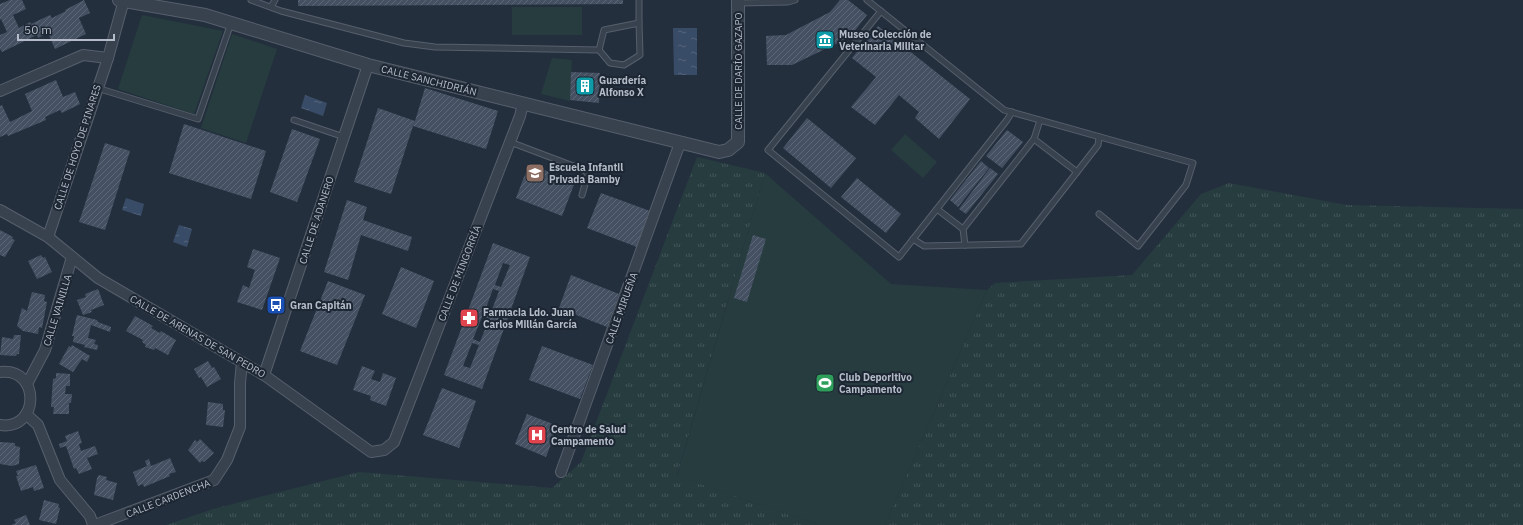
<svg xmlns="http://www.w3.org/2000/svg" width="1523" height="525" viewBox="0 0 1523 525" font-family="'IBM Plex Sans',sans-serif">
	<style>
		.grass { fill: url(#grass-tufts) }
		.park { fill: #263c3f }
		.water { fill: url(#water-ripples) }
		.building { fill: url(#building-hatch); fill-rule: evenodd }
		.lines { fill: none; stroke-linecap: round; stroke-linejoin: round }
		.service-casing { stroke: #565f6c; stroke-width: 7 }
		.minor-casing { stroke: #565f6c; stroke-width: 12 }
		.tertiary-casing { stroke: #565f6c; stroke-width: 14 }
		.service { stroke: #38414e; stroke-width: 5 }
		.minor { stroke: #38414e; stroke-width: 10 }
		.tertiary { stroke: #38414e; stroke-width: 12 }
		.labels { text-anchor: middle; stroke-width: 4; stroke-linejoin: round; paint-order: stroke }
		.poi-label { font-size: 10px; font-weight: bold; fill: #b4bcc9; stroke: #1d2633; text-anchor: start }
		.street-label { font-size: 10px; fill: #b4bcc9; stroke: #1d2633 }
	</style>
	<defs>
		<pattern id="grass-tufts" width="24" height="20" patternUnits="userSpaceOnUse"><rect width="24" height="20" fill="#263c3f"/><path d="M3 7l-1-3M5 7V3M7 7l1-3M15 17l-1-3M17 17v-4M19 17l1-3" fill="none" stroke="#435659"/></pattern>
		<pattern id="water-ripples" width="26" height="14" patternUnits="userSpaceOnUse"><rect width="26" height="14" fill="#394c67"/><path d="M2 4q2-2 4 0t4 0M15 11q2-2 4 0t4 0" fill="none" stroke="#53647b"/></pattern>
		<pattern id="building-hatch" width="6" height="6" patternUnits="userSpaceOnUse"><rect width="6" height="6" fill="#455162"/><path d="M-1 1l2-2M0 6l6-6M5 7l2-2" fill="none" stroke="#5d6877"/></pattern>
	</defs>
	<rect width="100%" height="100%" fill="#242f3e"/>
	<!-- grass -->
	<g class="grass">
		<polygon points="697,157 765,173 677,475 819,525 166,525 213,509 359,472 552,488 581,462"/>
		<polygon points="1229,183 1347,205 1523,209 1523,525 885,525 987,290 995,283 1132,275 1201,194"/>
	</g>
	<!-- park -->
	<g class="park">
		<rect x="512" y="7" width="70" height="28"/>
		<polygon points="142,15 223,31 194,114 118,89"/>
		<polygon points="232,34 277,49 246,143 201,128"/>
		<polygon points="552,58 572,60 570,101 541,94"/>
		<polygon points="905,134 937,162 923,178 891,150"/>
		<polygon points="765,173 891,284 987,290 885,525 819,525 677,476"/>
	</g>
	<!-- water -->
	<g class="water">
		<polygon points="673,28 697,28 697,75 674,75"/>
		<polygon points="305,95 327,103 323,116 301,108"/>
		<polygon points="126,198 144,204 141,216 122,210"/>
		<polygon points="179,225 192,229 187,247 173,242"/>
	</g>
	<!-- building -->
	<g class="building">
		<polygon points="10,0 22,0 26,9 13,15 19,28 30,22 31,24 50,15 52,18 66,11 65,10 84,0 90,13 79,18 86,34 55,49 48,33 38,38 37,35 2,52 0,49 0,35 7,32 1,19 0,20 0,4"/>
		<polygon points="298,0 623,0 623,4 298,6"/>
		<polygon points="840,0 848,0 867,15 850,37 792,65 767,65 766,36 786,35 830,12"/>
		<polygon points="878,26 970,99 939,139 915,118 919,112 899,95 875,125 851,107 876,77 852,58"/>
		<polygon points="571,72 600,73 599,103 570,100"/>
		<polygon points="56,80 63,97 75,92 80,104 62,113 60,110 45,117 46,120 8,136 7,134 0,137 0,106 2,105 10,122 32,111 25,94"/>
		<polygon points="425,88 498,111 486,149 413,126 391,194 354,182 378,108 415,121"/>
		<polygon points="807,118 856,158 831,188 783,148"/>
		<polygon points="184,124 266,151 251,199 169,173"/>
		<polygon points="292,129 320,139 297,202 270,192"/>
		<polygon points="1007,130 1023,142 1002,168 986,156"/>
		<polygon points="105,143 130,151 105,230 79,222"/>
		<polygon points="981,161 989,168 958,207 950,200"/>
		<polygon points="529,164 575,182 562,216 516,198"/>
		<polygon points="990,168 998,174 966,214 959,209"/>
		<polygon points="857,178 901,214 886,233 841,197"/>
		<polygon points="601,193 650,211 637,247 587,228"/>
		<polygon points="347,200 367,207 363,220 412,237 408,251 361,235 348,280 324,272"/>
		<polygon points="0,230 13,237 12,239 15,240 5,257 0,255"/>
		<polygon points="753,235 766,239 747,302 734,298"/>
		<path d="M493 243 530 257 482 389 444 375ZM503 263 510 265 501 287 495 285ZM493 289 499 291 490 315 484 313ZM482 317 489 319 480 342 473 339ZM472 343 479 345 470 368 463 366Z"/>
		<polygon points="253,249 280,258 262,310 237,302 243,285 249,288 255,270 247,267"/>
		<polygon points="41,255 43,258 45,257 52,272 37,279 28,261"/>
		<polygon points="401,267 434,281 416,328 382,314"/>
		<polygon points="571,275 619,294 607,327 559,308"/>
		<polygon points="328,281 365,295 337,365 300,351"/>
		<polygon points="98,289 104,305 91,310 92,312 83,315 77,300 86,297 85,294"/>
		<polygon points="32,292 45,295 44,301 47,302 42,328 39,327 38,334 23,331 17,326 22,308 27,311"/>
		<polygon points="77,315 97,320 98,322 111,327 110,332 91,325 88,338 96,340 94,344 98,345 97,350 84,347 85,345 73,342 74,336 72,336"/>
		<polygon points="135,316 153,326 151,328 160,333 161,331 176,340 168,355 155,348 154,350 145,347 146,345 142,342 143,340 126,331"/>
		<polygon points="14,335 21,335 19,354 17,354 16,356 0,355 2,337 13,339"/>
		<polygon points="72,345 90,356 87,362 82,359 73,372 59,364 69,346 71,347"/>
		<polygon points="542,346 593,365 580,399 529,380"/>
		<polygon points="208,361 212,368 214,367 221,379 207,387 201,377 199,378 194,369"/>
		<polygon points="362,366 375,371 371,379 380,382 383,373 396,378 386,406 370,400 371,396 353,390"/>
		<polygon points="56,373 70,374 70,386 66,386 65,394 72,394 71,403 69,403 69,414 53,414 54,407 51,407 53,379 56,378"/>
		<polygon points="442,388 476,401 459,448 423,435"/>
		<polygon points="208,402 223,404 223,410 225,410 223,427 206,425"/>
		<polygon points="527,414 558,426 546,457 515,444"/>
		<polygon points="78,431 82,443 79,444 81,451 95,446 98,454 87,458 92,469 79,474 76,468 74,469 66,446 60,448 59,444 67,441 65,436"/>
		<polygon points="200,439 214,453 204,462 202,461 200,463 188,450 195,440 197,442"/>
		<polygon points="0,442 15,443 15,446 20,447 19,464 12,466 0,464"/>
		<polygon points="170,458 176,472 169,474 170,476 144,487 143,484 138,486 133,472 147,466 145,461 149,459 151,466"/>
		<polygon points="36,465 44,488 34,491 33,487 21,491 16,476 18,476 16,471"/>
		<polygon points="99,475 107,477 106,480 117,483 113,500 94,495 97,478"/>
		<polygon points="44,500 59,504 58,507 60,508 56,524 39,520"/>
		<polygon points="26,515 30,525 11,525 16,523 14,520"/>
	</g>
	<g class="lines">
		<!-- service casing -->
		<g class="service-casing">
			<g id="service">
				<polyline points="251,0 281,11 404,43 435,47 599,50 604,30 639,23 639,0"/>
				<polyline points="867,0 1004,110 1193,163 1186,185 1138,246 1099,214"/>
				<polyline points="738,3 788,2 795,0"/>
				<polyline points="271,7 275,0"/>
				<polyline points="881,11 768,150 899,257 1007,120 1012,112"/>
				<polyline points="599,50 610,63 624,65 640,55 639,23"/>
				<polyline points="97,88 198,119 231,23"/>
				<polyline points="294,120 344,137"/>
				<polyline points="1034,139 1077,172"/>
				<polyline points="510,142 584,170 588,174 582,195"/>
				<polyline points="937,209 963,229 965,245"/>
				<polyline points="963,229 1034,139 1040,120"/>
				<polyline points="913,239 924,246 1021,244 1098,145 1099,137"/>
			</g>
		</g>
		<!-- minor casing -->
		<g class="minor-casing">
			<g id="minor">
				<polyline points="0,91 83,55 108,58"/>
				<polyline points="0,210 48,237 98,278 264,375 371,452 384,450 394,442 520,116 523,104"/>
				<polyline points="48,237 108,58 124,0"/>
				<path d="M0 372C41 367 40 431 0 425"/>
				<polyline points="264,375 368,65"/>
				<polyline points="27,384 45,350 72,257"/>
				<polyline points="26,414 38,425 60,480 90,516 93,525"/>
				<polyline points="561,472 680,143"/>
				<polyline points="95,525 214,480 227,460 240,427 240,383 242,362"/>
			</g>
		</g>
		<!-- tertiary casing -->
		<g class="tertiary-casing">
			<polyline id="tertiary" points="119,0 205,15 368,65 719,152 728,150 738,142 738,0"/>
		</g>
		<!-- service -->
		<use href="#service" class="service"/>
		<!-- minor -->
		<use href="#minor" class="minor"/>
		<!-- tertiary -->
		<use href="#tertiary" class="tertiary"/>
	</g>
	<!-- icons -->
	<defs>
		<g id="museum-square" transform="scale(1)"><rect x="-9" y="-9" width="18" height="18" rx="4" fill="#0f9aa8" stroke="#1d2633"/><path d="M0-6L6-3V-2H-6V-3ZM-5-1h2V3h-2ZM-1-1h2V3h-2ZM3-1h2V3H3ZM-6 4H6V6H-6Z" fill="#fff"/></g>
		<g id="building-square" transform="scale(1)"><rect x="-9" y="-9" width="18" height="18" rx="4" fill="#0f9aa8" stroke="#1d2633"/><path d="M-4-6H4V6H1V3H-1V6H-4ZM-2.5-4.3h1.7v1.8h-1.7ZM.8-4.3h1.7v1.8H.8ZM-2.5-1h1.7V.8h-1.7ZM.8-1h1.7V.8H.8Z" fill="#fff"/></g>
		<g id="school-square" transform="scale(1)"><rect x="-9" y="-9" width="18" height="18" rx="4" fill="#8d6e63" stroke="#1d2633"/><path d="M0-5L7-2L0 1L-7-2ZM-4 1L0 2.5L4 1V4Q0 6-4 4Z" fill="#fff"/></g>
		<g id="bus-square" transform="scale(1)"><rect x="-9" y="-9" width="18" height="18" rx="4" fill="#1a4fb4" stroke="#1d2633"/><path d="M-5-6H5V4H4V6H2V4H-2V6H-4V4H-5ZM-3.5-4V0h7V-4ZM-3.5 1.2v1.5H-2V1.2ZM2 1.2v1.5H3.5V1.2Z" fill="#fff"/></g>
		<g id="pharmacy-square" transform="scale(1)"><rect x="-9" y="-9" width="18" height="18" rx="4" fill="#e0444e" stroke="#1d2633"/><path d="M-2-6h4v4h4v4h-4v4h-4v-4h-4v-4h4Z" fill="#fff"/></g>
		<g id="stadium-square" transform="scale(1)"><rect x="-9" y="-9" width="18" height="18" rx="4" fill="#2e9e5b" stroke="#1d2633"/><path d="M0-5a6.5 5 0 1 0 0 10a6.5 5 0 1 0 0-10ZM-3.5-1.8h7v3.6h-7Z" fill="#fff"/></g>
		<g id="hospital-square" transform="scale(1)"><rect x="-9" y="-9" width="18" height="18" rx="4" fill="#e0444e" stroke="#1d2633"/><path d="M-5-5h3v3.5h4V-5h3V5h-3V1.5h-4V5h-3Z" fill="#fff"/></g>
	</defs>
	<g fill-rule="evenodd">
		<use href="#museum-square" x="825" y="40"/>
		<use href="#building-square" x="585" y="86"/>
		<use href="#school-square" x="535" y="173"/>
		<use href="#bus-square" x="276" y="305"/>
		<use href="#pharmacy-square" x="469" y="318"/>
		<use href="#stadium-square" x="825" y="383"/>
		<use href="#hospital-square" x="537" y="435"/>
	</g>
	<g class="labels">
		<!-- poi labels -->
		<g class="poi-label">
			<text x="839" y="38">Museo Colección de<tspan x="839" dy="12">Veterinaria Militar</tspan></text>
			<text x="599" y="84">Guardería<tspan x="599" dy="12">Alfonso X</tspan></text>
			<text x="549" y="171">Escuela Infantil<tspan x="549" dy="12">Privada Bamby</tspan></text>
			<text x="290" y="309">Gran Capitán</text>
			<text x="483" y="316">Farmacia Ldo. Juan<tspan x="483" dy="12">Carlos Millán García</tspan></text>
			<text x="839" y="381">Club Deporitivo<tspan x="839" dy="12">Campamento</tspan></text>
			<text x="551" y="433">Centro de Salud<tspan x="551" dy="12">Campamento</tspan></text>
		</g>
		<!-- street labels -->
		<g class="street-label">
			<text transform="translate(738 71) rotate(-90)" y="4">CALLE DE DARÍO GAZAPO</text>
			<text transform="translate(429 80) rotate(14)" y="4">CALLE SANCHIDRIÁN</text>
			<text transform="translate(77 147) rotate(-72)" y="4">CALLE DE HOYO DE PINARES</text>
			<text transform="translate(316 220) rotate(-72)" y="4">CALLE DE ADANERO</text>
			<text transform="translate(459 273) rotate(-69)" y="4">CALLE DE MINGORRÍA</text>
			<text transform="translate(621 308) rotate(-70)" y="4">CALLE MIRUEÑA</text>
			<text transform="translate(57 310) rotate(-73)" y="4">CALLE VAINILLA</text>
			<text transform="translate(198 336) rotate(30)" y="4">CALLE DE ARENAS DE SAN PEDRO</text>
			<text transform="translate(168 498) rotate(-21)" y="4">CALLE CARDENCHA</text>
		</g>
	</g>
	<!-- scale -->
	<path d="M18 34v6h96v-6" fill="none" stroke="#b4bcc9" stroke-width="2"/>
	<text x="24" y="34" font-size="12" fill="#b4bcc9" stroke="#1d2633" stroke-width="3" paint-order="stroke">50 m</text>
</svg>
